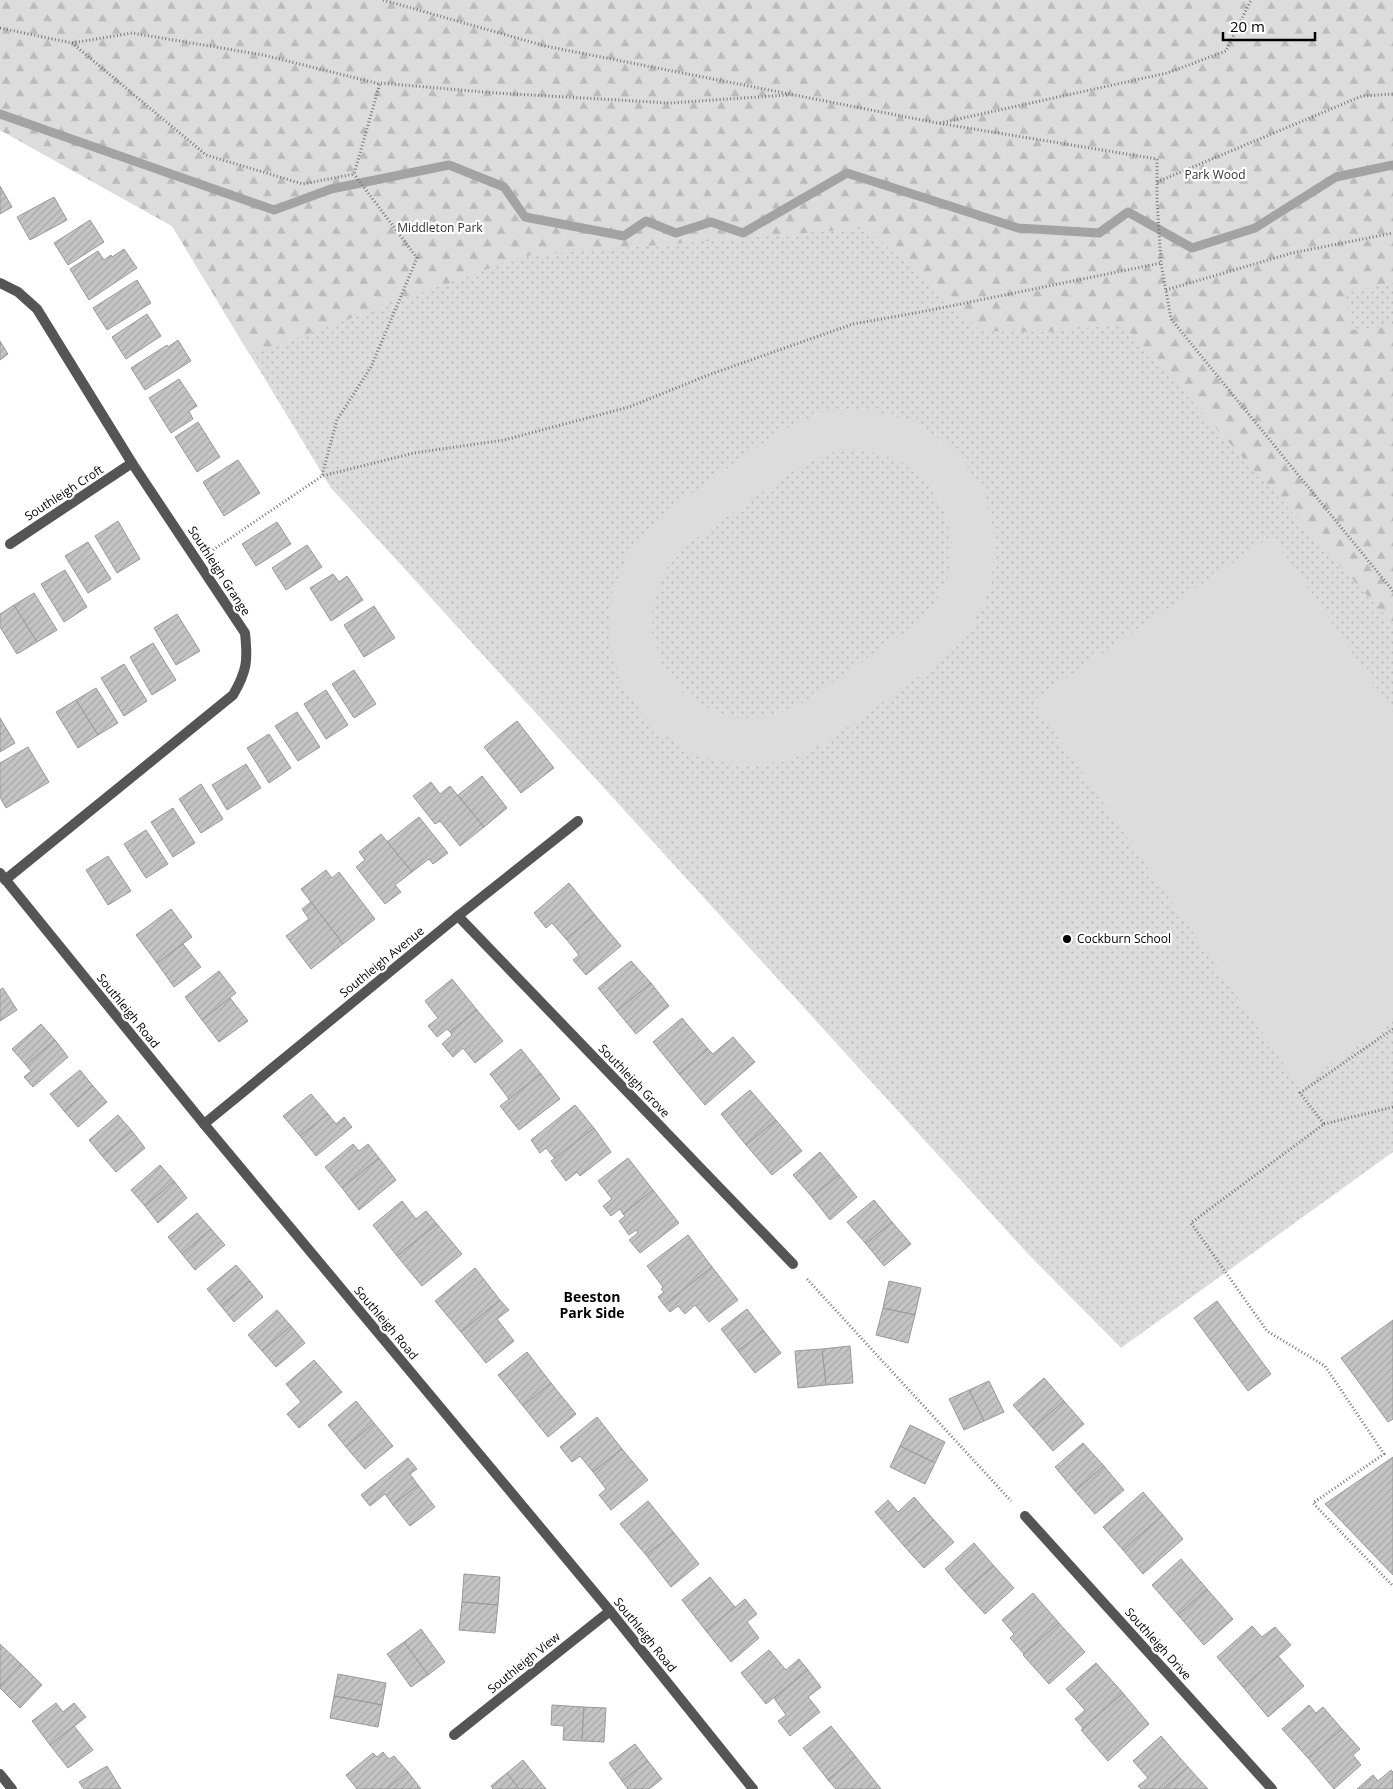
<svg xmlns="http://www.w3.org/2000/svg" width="1393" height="1789" viewBox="0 0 1393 1789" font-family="'Open Sans',sans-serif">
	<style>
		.green { fill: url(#green-dots) }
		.forest { fill: url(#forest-firs) }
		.pitch { fill: #dcdcdc; fill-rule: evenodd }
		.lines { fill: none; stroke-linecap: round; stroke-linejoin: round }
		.stream { stroke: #a3a3a3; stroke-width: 9 }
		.building { fill: url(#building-hatch); stroke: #999 }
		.path { stroke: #777; stroke-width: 3; stroke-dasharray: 1 2.5; stroke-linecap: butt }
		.street { stroke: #555; stroke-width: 10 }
		.poi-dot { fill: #000; stroke: #fff; stroke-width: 2 }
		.labels { text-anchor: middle; stroke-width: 4.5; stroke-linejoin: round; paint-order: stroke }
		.park-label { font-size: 12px; fill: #333; stroke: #fff }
		.street-label { font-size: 12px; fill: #000; stroke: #fff }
		.poi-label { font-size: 12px; fill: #000; stroke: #fff; text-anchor: start }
		.neighbourhood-label { font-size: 14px; font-weight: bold; fill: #000; stroke: #fff }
	</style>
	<defs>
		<pattern id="green-dots" width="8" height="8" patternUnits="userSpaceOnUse" patternTransform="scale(1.25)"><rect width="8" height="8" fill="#dcdcdc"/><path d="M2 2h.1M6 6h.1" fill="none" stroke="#bbb" stroke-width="1.8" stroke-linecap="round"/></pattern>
		<pattern id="forest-firs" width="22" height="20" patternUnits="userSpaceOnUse" patternTransform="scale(1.25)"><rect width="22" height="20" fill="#dcdcdc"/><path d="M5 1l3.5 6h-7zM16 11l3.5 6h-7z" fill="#bbb"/></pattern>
		<pattern id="building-hatch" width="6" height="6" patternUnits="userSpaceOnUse" patternTransform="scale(1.25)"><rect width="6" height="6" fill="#c4c4c4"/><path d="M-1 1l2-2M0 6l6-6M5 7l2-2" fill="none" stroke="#a7a7a7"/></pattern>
	</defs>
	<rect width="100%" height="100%" fill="#fff"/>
	<!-- green -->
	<polygon class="green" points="0,0 1393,0 1393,1152 1121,1348 1029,1255 331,488 172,226 0,130"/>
	<!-- forest -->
	<polygon class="forest" points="0,0 1393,0 1393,283 1346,293 1351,330 1393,326 1393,624 1122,324 1046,332 981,331 866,228 523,256 250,355 172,226 0,130"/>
	<!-- pitch -->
	<g class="pitch">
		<path d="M871 410 917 423 957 452 984 492 995 539 991 587 970 631 935 665 831 739 788 761 740 766 693 754 653 727 624 689 609 643 612 594 630 550 663 514 779 432 823 412ZM867 451 899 460 926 481 944 509 952 541 949 575 934 605 911 628 806 701 775 715 742 719 710 710 682 692 662 665 652 632 653 599 667 568 689 543 802 465 833 452Z"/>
		<polygon points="1272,536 1393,712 1393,1021 1299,1086 1033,701"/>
	</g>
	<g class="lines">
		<!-- stream -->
		<polyline class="stream" points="0,114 274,210 331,189 449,165 504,187 525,217 624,236 646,221 676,233 711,222 743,233 847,173 1018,228 1099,233 1128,212 1192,248 1255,228 1336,177 1393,165"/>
	</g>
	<!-- building -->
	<g class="building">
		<polygon points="0,186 12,207 0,214"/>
		<polygon points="54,197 67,220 30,240 17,217"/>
		<polygon points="90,220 104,242 68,265 54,243"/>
		<polygon points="124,249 137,268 89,300 70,269 98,251 104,260 111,255 112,257"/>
		<polygon points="137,280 151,303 107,330 93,308"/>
		<polygon points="147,314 161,336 126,359 112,337"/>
		<polygon points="178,340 191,361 145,390 131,368 167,345 168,347"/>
		<polygon points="0,341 8,354 0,360"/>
		<polygon points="179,379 197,406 189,411 193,419 171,433 149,398"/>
		<polygon points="198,422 220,457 197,472 175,437"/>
		<polygon points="238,460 260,493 224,516 203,482"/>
		<polygon points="118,521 140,559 117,573 95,536"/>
		<polygon points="277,522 291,544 256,566 242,544"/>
		<polygon points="88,542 111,579 88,593 65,556"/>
		<polygon points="307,545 322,567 286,590 272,568"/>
		<polygon points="65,570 87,607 64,622 41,584"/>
		<polygon points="333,574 339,582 347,576 363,600 331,621 310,588"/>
		<polygon points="34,593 57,630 37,642 14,605"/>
		<polygon points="14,605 37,642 17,654 0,627 0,614"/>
		<polygon points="374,606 395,638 364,657 344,625"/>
		<polygon points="177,614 200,651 176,665 154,628"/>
		<polygon points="153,643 176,680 152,695 130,657"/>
		<polygon points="124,664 147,701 124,716 101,678"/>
		<polygon points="354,670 376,704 354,718 332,684"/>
		<polygon points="96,688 118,723 98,735 76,700"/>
		<polygon points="326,690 348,725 326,739 304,704"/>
		<polygon points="76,700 98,735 78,748 56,712"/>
		<polygon points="297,712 320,747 298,761 275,726"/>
		<polygon points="0,718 15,743 0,752"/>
		<polygon points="517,721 554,768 521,793 484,747"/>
		<polygon points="269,734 291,768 269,783 247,748"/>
		<polygon points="28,747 49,782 6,808 0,797 0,763"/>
		<polygon points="246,764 261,788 227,810 212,785"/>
		<polygon points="482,776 507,808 484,827 458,795"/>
		<polygon points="431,782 440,794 450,786 484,827 460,846 440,821 435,824 413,796"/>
		<polygon points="201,784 223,819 201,833 179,799"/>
		<polygon points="173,808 195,843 173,857 151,822"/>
		<polygon points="419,817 448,853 433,864 429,859 412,872 387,842"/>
		<polygon points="146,830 168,864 146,878 124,844"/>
		<polygon points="381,834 412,872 395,885 401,892 385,904 356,867 365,860 359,852"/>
		<polygon points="108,856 131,891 108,905 86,870"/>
		<polygon points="326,870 332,878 339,872 375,919 343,944 301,889"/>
		<polygon points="569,883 595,915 566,939 552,923 546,928 534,913"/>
		<polygon points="311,902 343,944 311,969 286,936 309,919 302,909"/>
		<polygon points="171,909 192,937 157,963 136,935"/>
		<polygon points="595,915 621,946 586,975 573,960 579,955 566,939"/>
		<polygon points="183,944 201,967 174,987 157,963"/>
		<polygon points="631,961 651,983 617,1011 598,988"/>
		<polygon points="219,971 236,993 202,1020 185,997"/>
		<polygon points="452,979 477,1010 450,1032 447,1029 437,1037 428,1026 438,1018 425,1001"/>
		<polygon points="651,983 669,1006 636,1034 617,1011"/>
		<polygon points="3,988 17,1010 0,1021 0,990"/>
		<polygon points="230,998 248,1021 219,1042 202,1020"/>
		<polygon points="477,1010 503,1041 475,1063 463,1048 453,1057 442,1044 452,1035 450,1032"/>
		<polygon points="682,1018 708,1049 679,1074 653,1042"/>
		<polygon points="41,1024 55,1040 26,1065 12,1049"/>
		<polygon points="733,1037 755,1062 705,1105 679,1074 708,1049 713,1054"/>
		<polygon points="55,1040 68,1057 33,1087 24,1077 31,1071 26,1065"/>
		<polygon points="521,1049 541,1074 509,1099 490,1074"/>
		<polygon points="80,1070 93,1086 64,1111 50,1094"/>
		<polygon points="541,1074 560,1099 519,1130 500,1106"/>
		<polygon points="93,1086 107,1102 78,1127 64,1111"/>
		<polygon points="750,1090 776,1120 746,1145 721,1114"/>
		<polygon points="311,1094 328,1114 300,1136 283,1116"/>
		<polygon points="575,1105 594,1128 555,1159 546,1148 540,1153 531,1140"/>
		<polygon points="328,1114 336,1124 344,1117 352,1127 316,1156 300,1136"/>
		<polygon points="118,1115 132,1131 102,1156 89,1140"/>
		<polygon points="776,1120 802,1151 772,1175 746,1145"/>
		<polygon points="594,1128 611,1152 580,1176 577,1172 566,1181 551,1161"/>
		<polygon points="132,1131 145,1148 116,1172 102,1156"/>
		<polygon points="353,1144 359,1151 368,1144 379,1158 342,1188 325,1167"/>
		<polygon points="820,1152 839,1175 812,1197 793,1175"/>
		<polygon points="379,1158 396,1180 359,1210 342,1188"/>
		<polygon points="628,1158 653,1190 623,1214 620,1209 611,1216 603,1206 612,1199 598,1181"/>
		<polygon points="160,1165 174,1181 145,1206 131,1190"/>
		<polygon points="839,1175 857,1197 830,1220 812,1197"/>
		<polygon points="174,1181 187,1198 158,1223 145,1206"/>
		<polygon points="653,1190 679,1223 640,1253 629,1240 638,1233 636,1230 629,1235 619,1221 625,1216 623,1214"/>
		<polygon points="874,1200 892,1222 866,1244 847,1222"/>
		<polygon points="402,1201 416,1219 426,1211 437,1224 397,1256 373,1225"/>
		<polygon points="197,1213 211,1229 182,1254 168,1237"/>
		<polygon points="892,1222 911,1244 884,1266 866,1244"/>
		<polygon points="437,1224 462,1254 422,1286 397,1256"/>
		<polygon points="211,1229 225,1245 195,1270 182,1254"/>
		<polygon points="688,1235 712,1267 664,1305 658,1297 664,1292 661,1289 663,1287 647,1266"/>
		<polygon points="236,1265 250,1281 221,1306 207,1289"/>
		<polygon points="712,1267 738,1300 709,1322 695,1305 685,1314 678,1306 670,1312 664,1305"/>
		<polygon points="475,1268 500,1300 461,1332 435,1301"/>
		<polygon points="250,1281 263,1297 234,1322 221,1306"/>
		<polygon points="889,1281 921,1288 915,1315 883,1308"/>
		<polygon points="500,1300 509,1310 497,1319 514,1341 486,1363 461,1332"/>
		<polygon points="1217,1301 1271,1374 1248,1391 1194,1318"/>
		<polygon points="883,1308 915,1315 908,1343 876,1335"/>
		<polygon points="747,1309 764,1331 738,1351 721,1329"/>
		<polygon points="277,1310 291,1326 262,1351 248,1335"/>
		<polygon points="1393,1320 1393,1419 1388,1422 1341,1358"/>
		<polygon points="291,1326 305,1343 276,1367 262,1351"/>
		<polygon points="764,1331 781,1353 755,1373 738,1351"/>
		<polygon points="850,1346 853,1383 826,1385 822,1349"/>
		<polygon points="822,1349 826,1385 798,1388 795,1351"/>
		<polygon points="527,1352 551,1383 523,1406 498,1375"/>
		<polygon points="314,1360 342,1392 299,1428 287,1414 301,1402 286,1384"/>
		<polygon points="1044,1378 1064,1401 1033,1428 1013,1405"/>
		<polygon points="989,1381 1004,1412 984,1421 969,1390"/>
		<polygon points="551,1383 576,1414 548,1437 523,1406"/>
		<polygon points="969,1390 984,1421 964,1430 949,1399"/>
		<polygon points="356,1401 374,1423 346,1447 328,1425"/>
		<polygon points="1064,1401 1084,1424 1053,1451 1033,1428"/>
		<polygon points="597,1417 622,1449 593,1472 580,1456 572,1462 560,1447"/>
		<polygon points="374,1423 393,1446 365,1469 346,1447"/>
		<polygon points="910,1425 945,1442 935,1463 900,1446"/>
		<polygon points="1083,1443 1104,1466 1075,1491 1055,1467"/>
		<polygon points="900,1446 935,1463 925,1484 890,1467"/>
		<polygon points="622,1449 648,1480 611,1510 599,1495 606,1489 593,1472"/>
		<polygon points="1393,1457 1393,1575 1325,1504"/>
		<polygon points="408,1458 417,1469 410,1474 418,1485 393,1505 385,1494 370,1506 361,1495"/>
		<polygon points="1104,1466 1124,1490 1095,1514 1075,1491"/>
		<polygon points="418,1485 435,1507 410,1526 393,1505"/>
		<polygon points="1143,1492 1163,1515 1123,1550 1103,1527"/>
		<polygon points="914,1497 934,1520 904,1546 875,1512 888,1500 898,1512"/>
		<polygon points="648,1501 674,1533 646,1555 620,1524"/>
		<polygon points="1163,1515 1183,1539 1143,1574 1123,1550"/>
		<polygon points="934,1520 954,1542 924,1568 904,1546"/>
		<polygon points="674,1533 699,1564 671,1587 646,1555"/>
		<polygon points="974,1543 994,1566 964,1591 945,1569"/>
		<polygon points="1181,1559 1207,1589 1178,1615 1152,1585"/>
		<polygon points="994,1566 1014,1588 985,1614 964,1591"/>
		<polygon points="464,1574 500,1577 498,1605 462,1602"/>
		<polygon points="710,1577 735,1607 706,1631 682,1600"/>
		<polygon points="1207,1589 1233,1619 1204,1645 1178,1615"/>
		<polygon points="1033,1593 1059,1623 1024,1654 1010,1638 1014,1634 1002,1620"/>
		<polygon points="745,1599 757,1614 747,1622 759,1638 731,1662 706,1631"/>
		<polygon points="462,1602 498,1605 495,1633 459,1630"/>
		<polygon points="1059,1623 1085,1652 1049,1684 1023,1655"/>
		<polygon points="1252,1626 1262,1637 1275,1627 1291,1645 1243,1687 1217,1657"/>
		<polygon points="421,1629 445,1662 428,1675 404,1642"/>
		<polygon points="404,1642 428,1675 411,1687 387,1654"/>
		<polygon points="0,1644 21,1664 0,1686"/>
		<polygon points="769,1650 786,1670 799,1659 808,1670 766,1704 741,1673"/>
		<polygon points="1278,1656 1304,1686 1268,1717 1243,1687"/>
		<polygon points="1096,1663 1123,1693 1083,1728 1075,1719 1085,1710 1066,1689"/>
		<polygon points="21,1664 42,1685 20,1708 0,1688 0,1686"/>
		<polygon points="808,1670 821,1687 808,1697 820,1712 790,1736 778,1721 786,1715 774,1698"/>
		<polygon points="338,1674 386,1683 382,1705 334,1696"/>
		<polygon points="1123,1693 1149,1724 1108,1761 1081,1730"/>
		<polygon points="334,1696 382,1705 378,1727 330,1718"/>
		<polygon points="56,1703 63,1712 74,1703 86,1717 50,1745 32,1721"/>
		<polygon points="552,1705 584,1707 582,1741 563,1740 564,1726 551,1725"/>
		<polygon points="1309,1705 1316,1713 1323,1707 1342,1729 1308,1758 1282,1729"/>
		<polygon points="584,1707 606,1708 604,1742 582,1741"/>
		<polygon points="74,1726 93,1750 68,1768 50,1745"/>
		<polygon points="831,1726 856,1757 828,1780 803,1748"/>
		<polygon points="1342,1729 1360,1749 1353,1755 1361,1765 1334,1789 1308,1758"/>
		<polygon points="1161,1736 1188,1767 1163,1789 1141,1789 1138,1786 1148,1778 1133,1761"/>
		<polygon points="635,1744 648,1761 622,1781 609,1763"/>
		<polygon points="383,1752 389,1759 394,1756 408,1772 387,1789 357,1789 346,1775 373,1753 377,1757"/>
		<polygon points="856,1757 881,1789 836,1789 828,1780"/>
		<polygon points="523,1760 546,1789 519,1789 507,1773"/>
		<polygon points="648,1761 662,1779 649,1789 628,1789 622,1781"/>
		<polygon points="107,1766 121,1789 84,1789 79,1782"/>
		<polygon points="1188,1767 1208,1789 1163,1789"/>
		<polygon points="1391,1770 1393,1772 1393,1789 1357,1789 1373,1775 1378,1781"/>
		<polygon points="408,1772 421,1789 387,1789"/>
		<polygon points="507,1773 519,1789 493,1789 491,1786"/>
	</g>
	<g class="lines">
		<!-- path -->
		<g class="path">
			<polyline points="383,0 545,46 937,123 1157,159 1157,200 1161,263 1171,319 1393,591"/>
			<polyline points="0,28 72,43 206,155 303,184 354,174 380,83 495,93 670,103 787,95"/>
			<polyline points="72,43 132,33 263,55 380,84"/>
			<polyline points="940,123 1167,73 1226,51 1251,0"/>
			<polyline points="1157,182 1362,96 1393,94"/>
			<polyline points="1166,290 1292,253 1393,233"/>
			<polyline points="322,475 337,420 371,367 417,258 354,174"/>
			<polyline points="213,550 322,476 414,453 504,440 629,407 711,374 853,324 921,312 1161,263"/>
			<polyline points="1393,1029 1300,1093 1324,1124 1191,1223 1267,1331 1325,1366 1384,1454 1313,1503 1393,1586"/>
			<polyline points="1324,1124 1393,1107"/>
			<polyline points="807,1279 1011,1501"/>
		</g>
		<!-- street -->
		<g class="street">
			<path d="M0 283 18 292 37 309 132 463 245 633C248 661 247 671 233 695L5 880"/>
			<polyline points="10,544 132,463"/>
			<polyline points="0,873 204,1124 610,1611 753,1789"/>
			<polyline points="458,916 793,1264"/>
			<polyline points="204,1124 458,916 578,821"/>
			<polyline points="1025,1516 1272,1789"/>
			<polyline points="454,1735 610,1611"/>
			<polyline points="0,1774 12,1789"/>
		</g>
	</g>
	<!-- markers -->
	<circle class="poi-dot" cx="1067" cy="939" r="5"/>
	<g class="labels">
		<!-- park labels -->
		<g class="park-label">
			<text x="1215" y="179">Park Wood</text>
			<text x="440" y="232">Middleton Park</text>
		</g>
		<!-- street labels -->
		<g class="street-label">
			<text transform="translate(64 493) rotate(-33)" y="4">Southleigh Croft</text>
			<text transform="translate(219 571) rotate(57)" y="4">Southleigh Grange</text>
			<text transform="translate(382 962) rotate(-39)" y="4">Southleigh Avenue</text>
			<text transform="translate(128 1011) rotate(51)" y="4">Southleigh Road</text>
			<text transform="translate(634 1081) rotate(46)" y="4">Southleigh Grove</text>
			<text transform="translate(386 1323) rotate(50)" y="4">Southleigh Road</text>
			<text transform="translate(645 1635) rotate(51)" y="4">Southleigh Road</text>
			<text transform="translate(1158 1644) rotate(48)" y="4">Southleigh Drive</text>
			<text transform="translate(524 1663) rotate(-39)" y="4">Southleigh View</text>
		</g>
		<!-- poi labels -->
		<g class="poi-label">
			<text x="1077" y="943">Cockburn School</text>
		</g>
		<!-- neighbourhood labels -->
		<g class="neighbourhood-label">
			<text x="592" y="1302">Beeston<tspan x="592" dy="16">Park Side</tspan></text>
		</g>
	</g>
	<!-- scale -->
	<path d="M1223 32v8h92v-8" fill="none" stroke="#000000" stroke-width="2.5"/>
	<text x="1230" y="32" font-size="15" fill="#000000" stroke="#ffffff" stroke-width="4" paint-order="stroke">20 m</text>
</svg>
